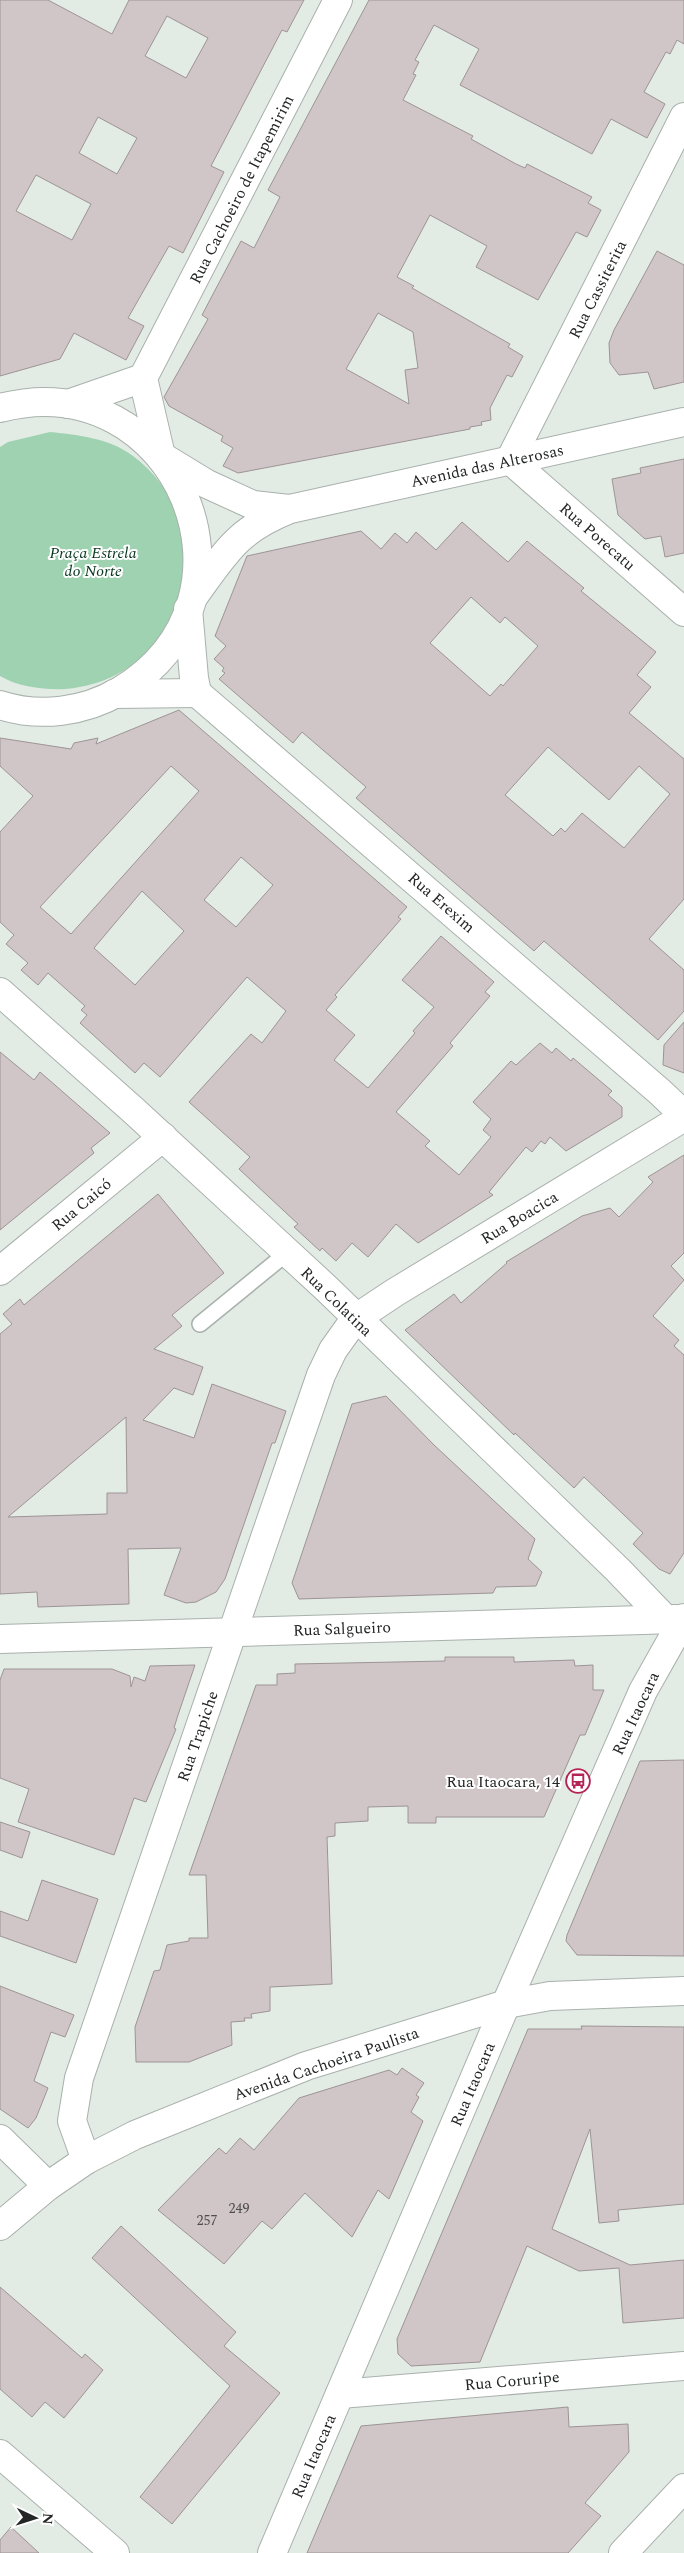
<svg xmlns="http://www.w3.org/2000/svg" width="684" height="2553" viewBox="0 0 684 2553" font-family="Spectral,serif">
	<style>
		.green { fill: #9fd2b1 }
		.building { fill: #d0c6c7; stroke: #9d9495; fill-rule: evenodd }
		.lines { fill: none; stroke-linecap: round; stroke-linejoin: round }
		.lane-casing { stroke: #a9b1ac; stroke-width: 18 }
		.street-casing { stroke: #a9b1ac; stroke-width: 30 }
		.lane { stroke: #fff; stroke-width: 15 }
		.street { stroke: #fff; stroke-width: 28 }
		.labels { text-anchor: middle; stroke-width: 4; stroke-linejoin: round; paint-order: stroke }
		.number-label { font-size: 14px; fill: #4e4e4d }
		.street-label { font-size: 16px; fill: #232624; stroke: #fff }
		.park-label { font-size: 16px; font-style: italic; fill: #06351d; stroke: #fff }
		.poi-label { font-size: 16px; fill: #232624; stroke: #fff; text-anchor: end }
	</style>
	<rect width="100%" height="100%" fill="#e3ebe5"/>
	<!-- green -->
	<path class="green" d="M50 432C79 435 109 438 133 456 229 528 186 679 66 689 45 690 18 687 0 676V447L8 442Z"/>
	<!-- building -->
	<g class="building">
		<path d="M0 0H48L112 34 129 0H304L287 32 282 30 211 166 224 172 183 253 169 246 128 318 144 326 126 360 74 333 60 359 0 376ZM167 16 208 38 186 78 145 56ZM98 117 137 138 117 174 79 153ZM36 175 91 204 72 240 16 211Z"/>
		<path d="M369 0H684V44L677 40 670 54 666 52 644 92 665 104 647 138 611 119 592 154 460 85 479 49 434 25 415 60 419 62 413 74 416 75 403 100 473 136 471 139 516 164 525 168 527 164 592 197 588 203 601 210 587 237 576 232 538 300 476 267 487 246 430 215 397 277 414 286 412 288 510 344 508 347 523 356 512 377 507 375 490 408 491 420 481 422 482 425 470 427V429L238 473 223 466 233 448 221 441 223 436 169 406 164 397 208 319 202 315 241 241 254 248 280 197 268 190ZM378 313 413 332 418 368 405 370 409 404 346 369Z"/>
		<polygon points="657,251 684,265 684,382 654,389 648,372 619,375 610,363 609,343 614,330"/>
		<polygon points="684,459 684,553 665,557 661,536 645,539 618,515 612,479 641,473 640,468"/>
		<path d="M462 522 508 562 527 541 584 588 581 591 656 652 637 675 651 687 629 713 684 759V899L649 939 684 970V1011L658 1040 544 941 534 951 356 798 366 787 302 732 293 743 219 679 225 673 222 671 224 668 214 659 226 646 215 636 247 556 361 531 381 549 395 533 407 543 416 532 436 550ZM471 597 500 623 505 617 538 646 503 686 501 684 490 696 430 643ZM548 747 609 800 639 766 670 794 624 848 582 813 565 832 561 828 553 836 505 795Z"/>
		<path d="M179 710 407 907 398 917 401 919 335 995 337 997 326 1010 355 1035 334 1060 368 1088 415 1033 413 1031 434 1007 402 980 441 936 494 982 485 992 490 996 450 1043 453 1046 396 1112 430 1141 425 1146 459 1175 491 1137 483 1130 491 1119 473 1102 511 1061 516 1065 540 1043 552 1053 556 1048 571 1061 573 1058 612 1091 608 1095 622 1107V1117L566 1151 550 1137 545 1144 541 1141 532 1152 526 1147 489 1192 493 1195 418 1243 396 1224 368 1257 352 1243 336 1261 322 1248 320 1251 294 1227 298 1224 239 1169 250 1157 189 1102 251 1034 262 1043 286 1011 247 977 160 1077 144 1063 135 1073 80 1023 87 1015 81 1010 85 1006 48 973 38 985 21 970 28 963 6 944 14 935 0 922V832L33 796 0 766V738L71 749 74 743 98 738 96 744ZM171 766 199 791 71 934 40 907ZM241 857 273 885 236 927 204 900ZM142 891 184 931 135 985 94 948Z"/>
		<polygon points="684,1022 684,1073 663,1065 664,1045"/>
		<polygon points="0,1052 34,1080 40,1072 110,1133 91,1148 94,1153 0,1230"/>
		<polygon points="684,1155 684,1253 671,1266 684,1280 653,1316 679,1340 674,1346 684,1355 684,1553 670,1574 659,1569 633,1544 643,1533 584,1477 574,1488 515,1433 514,1435 405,1330 454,1294 461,1303 507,1263 506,1262 582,1216 610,1208 619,1217 653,1182 648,1177"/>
		<path d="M158 1194 224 1273 172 1315 182 1326 154 1349 203 1367 193 1395 174 1388 143 1420 194 1438 212 1384 286 1411 275 1443H272L225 1579 216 1592 196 1602 186 1603 164 1595 181 1548 128 1549 129 1604 38 1607 37 1592 0 1594V1334L12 1324 3 1314 20 1299 24 1305ZM126 1417 127 1493H107V1514L8 1517Z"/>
		<polygon points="386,1396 434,1445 535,1539 528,1559 542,1572 536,1586 496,1587 493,1593 299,1599 292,1583 352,1404"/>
		<polygon points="445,1657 514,1657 514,1662 574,1660 575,1666 593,1665 593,1690 604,1690 585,1735 580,1735 544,1817 436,1817 436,1823 408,1823 408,1806 368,1807 368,1821 335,1823 335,1836 327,1837 332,1984 270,1987 270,2011 251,2014 252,2018 244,2018 245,2021 231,2022 232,2045 189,2062 136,2062 135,2027 154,1971 160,1970 167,1945 189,1941 189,1938 208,1938 206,1875 189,1875 256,1685 277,1685 277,1674 295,1673 295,1664 445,1661"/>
		<polygon points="195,1665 178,1715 174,1728 176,1729 146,1802 134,1798 114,1855 18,1822 29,1789 0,1778 0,1680 4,1669 112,1669 130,1676 131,1687 134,1677 145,1681 150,1666"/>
		<polygon points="684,1760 684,1956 577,1955 566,1941 567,1935 640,1761"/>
		<polygon points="0,1822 30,1832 22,1858 0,1850"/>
		<polygon points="42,1880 98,1899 76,1963 0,1936 0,1911 28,1921"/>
		<polygon points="0,1986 74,2015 65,2037 51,2032 34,2081 48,2088 36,2118 28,2128 0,2109"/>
		<polygon points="581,2026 684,2027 684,2204 618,2210 619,2221 599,2223 590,2129 552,2229 630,2265 684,2260 684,2318 623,2323 619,2268 579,2271 527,2246 480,2362 411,2366 398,2354 397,2339 528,2029 582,2029"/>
		<polygon points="402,2068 424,2083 416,2095 419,2097 411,2112 423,2121 389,2199 378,2190 352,2237 305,2193 272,2229 262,2221 224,2264 158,2210 219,2148 226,2154 240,2138 254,2150 299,2098 389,2070 397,2075"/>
		<polygon points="121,2226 236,2332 224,2346 280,2393 172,2524 140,2497 230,2386 92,2258"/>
		<polygon points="0,2287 82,2358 85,2354 103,2370 64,2418 45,2402 32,2417 0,2389"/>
		<polygon points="568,2407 569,2427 628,2424 629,2452 585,2503 601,2516 568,2553 307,2553 361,2426"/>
		<polygon points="11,2527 39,2553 0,2553 0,2540"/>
	</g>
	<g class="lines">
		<!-- lane casing -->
		<g class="lane-casing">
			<polyline id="lane" points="200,1324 287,1253"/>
		</g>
		<!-- street casing -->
		<g class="street-casing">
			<g id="street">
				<polyline points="684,117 510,460 684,612"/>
				<polyline points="68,404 143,378"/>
				<path d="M0 408C176 362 276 598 120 691 84 712 40 718 0 705"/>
				<polyline points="161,456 143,378 338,0"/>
				<polyline points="166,459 207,484 253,505 289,509"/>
				<path d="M194 596C226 552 237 530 290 509L684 422"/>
				<polyline points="188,609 194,678 197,693 660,1092 684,1115"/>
				<polyline points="114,694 197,693"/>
				<polyline points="0,992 133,1110 326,1288 618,1570 665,1619"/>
				<polyline points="0,1271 163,1137"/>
				<polyline points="0,1639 676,1619"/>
				<polyline points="0,2139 48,2186"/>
				<polyline points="86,2160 72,2121 79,2078 321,1375 333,1350 355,1319 394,1293 684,1117"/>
				<polyline points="0,2226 48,2186 86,2160 135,2135 306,2066 506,2004 550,1996 684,1991"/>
				<polyline points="340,2394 684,2366"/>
				<polyline points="0,2454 115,2553"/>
				<polyline points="272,2553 506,2004 643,1691 684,1618"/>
				<polyline points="623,2553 684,2488"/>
			</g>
		</g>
		<!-- lane -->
		<use href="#lane" class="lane"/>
		<!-- street -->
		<use href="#street" class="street"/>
	</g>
	<!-- icons -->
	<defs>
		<g id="bus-ring" transform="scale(1.25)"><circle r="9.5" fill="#fff" stroke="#b42556" stroke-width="1.5"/><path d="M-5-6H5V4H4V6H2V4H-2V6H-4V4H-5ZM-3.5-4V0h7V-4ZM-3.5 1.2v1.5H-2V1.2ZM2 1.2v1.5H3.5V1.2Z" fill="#b42556"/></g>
	</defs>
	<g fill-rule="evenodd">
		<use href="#bus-ring" x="578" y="1781"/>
	</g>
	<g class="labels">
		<!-- number labels -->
		<g class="number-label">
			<text x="239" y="2213">249</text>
			<text x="207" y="2225">257</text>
		</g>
		<!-- street labels -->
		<g class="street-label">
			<text transform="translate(241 189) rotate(-63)" y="6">Rua Cachoeiro de Itapemirim</text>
			<text transform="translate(597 289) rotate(-63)" y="6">Rua Cassiterita</text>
			<text transform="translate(487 465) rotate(-12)" y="6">Avenida das Alterosas</text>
			<text transform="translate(598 536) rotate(41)" y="6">Rua Porecatu</text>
			<text transform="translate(442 902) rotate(41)" y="6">Rua Erexim</text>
			<text transform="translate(81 1204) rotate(-40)" y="6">Rua Caicó</text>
			<text transform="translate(519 1217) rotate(-31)" y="6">Rua Boacica</text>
			<text transform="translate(337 1301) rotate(44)" y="6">Rua Colatina</text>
			<text transform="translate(342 1628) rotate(-2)" y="6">Rua Salgueiro</text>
			<text transform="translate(635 1713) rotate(-65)" y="6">Rua Itaocara</text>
			<text transform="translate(197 1736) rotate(-71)" y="6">Rua Trapiche</text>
			<text transform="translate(326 2063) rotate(-19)" y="6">Avenida Cachoeira Paulista</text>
			<text transform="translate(472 2084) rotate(-67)" y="6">Rua Itaocara</text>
			<text transform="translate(512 2380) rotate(-5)" y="6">Rua Coruripe</text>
			<text transform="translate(313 2456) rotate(-67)" y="6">Rua Itaocara</text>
		</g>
		<!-- park labels -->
		<g class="park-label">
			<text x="93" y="558">Praça Estrela<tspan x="93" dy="18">do Norte</tspan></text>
		</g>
		<!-- poi labels -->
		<g class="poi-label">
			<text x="560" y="1787">Rua Itaocara, 14</text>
		</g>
	</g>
	<!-- north arrow -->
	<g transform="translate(35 2518) rotate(94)" stroke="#ffffff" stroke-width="4" paint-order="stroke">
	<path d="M0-4L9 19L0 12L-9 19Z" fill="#232624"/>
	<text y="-8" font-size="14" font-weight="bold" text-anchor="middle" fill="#232624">N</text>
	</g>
</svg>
